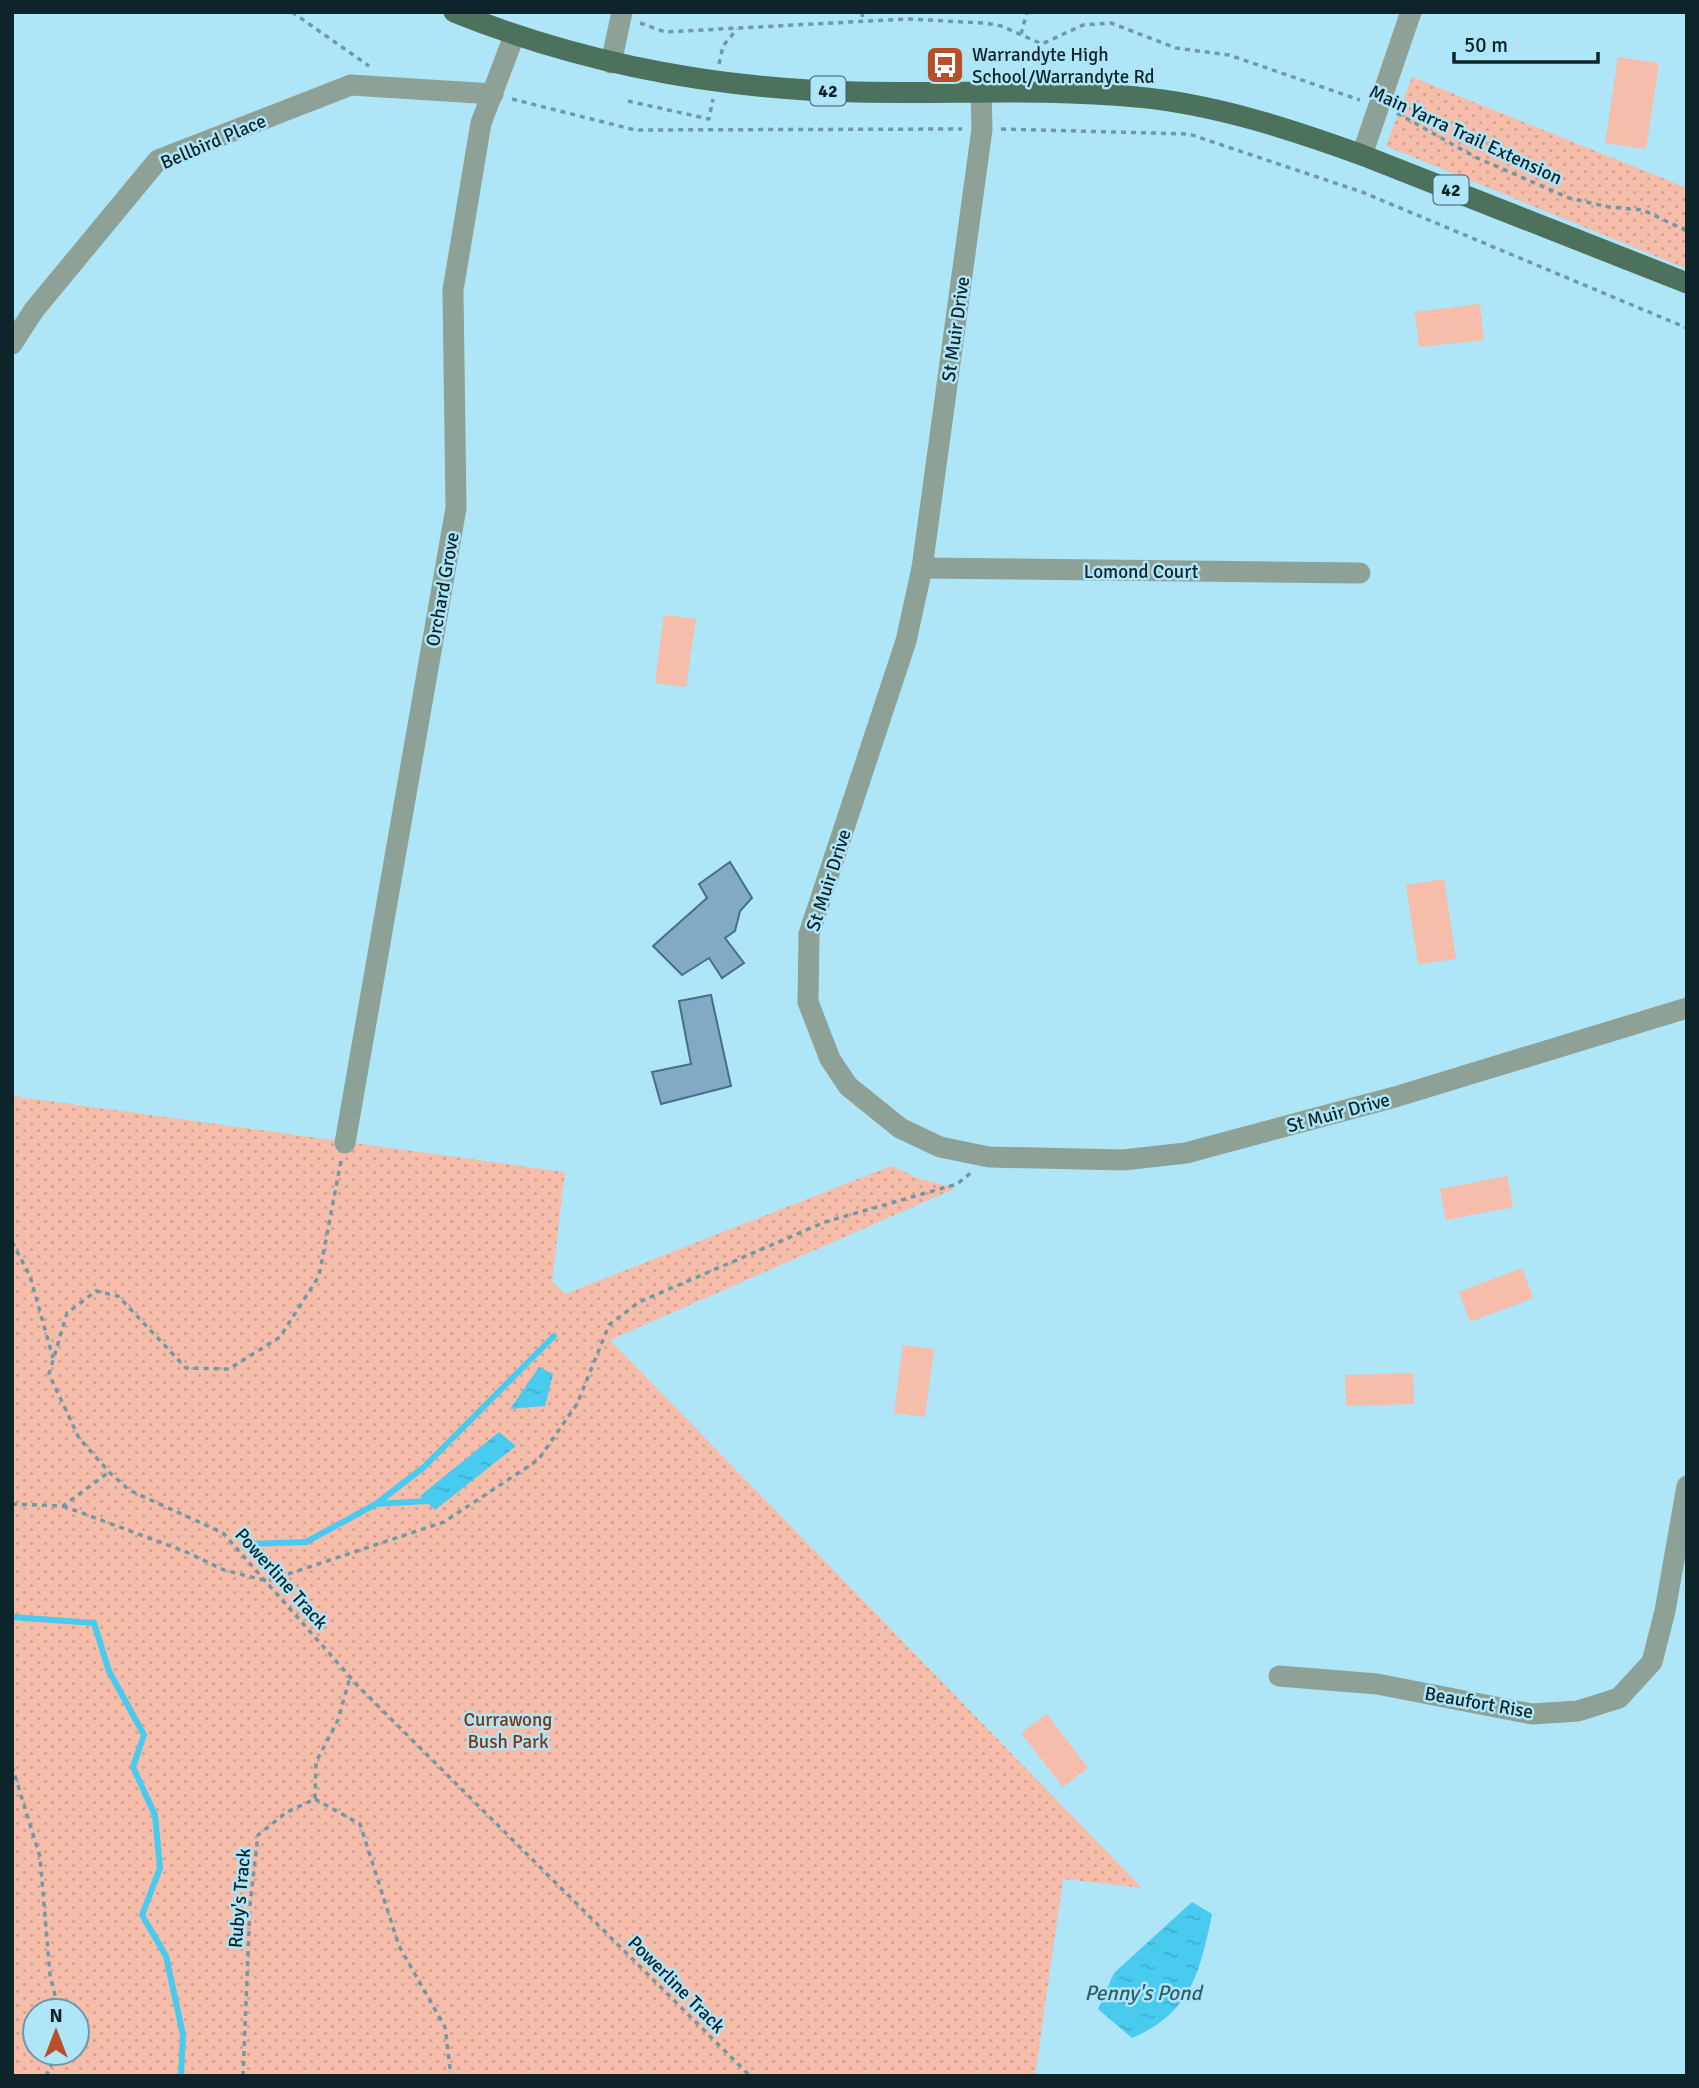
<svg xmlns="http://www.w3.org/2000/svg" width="1699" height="2088" viewBox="0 0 1699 2088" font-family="Signika,sans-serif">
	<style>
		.park { fill: url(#park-dots); fill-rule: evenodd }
		.pitch { fill: #f5bdaa }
		.water { fill: url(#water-ripples) }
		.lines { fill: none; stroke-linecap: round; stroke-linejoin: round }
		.stream { stroke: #49cbef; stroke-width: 6 }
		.building { fill: #82aac7; stroke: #476e89; stroke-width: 2 }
		.path { stroke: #6f99a6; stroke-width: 3.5; stroke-dasharray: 5 5; stroke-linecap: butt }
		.minor { stroke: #8ea196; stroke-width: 21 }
		.major { stroke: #4c715d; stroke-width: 21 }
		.labels { text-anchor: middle; stroke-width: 5; stroke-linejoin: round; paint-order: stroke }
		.shield { fill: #aee5f7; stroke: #3d5e68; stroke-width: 2 }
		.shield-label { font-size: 18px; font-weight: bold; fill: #0d242a }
		.poi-label { font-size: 19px; fill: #0d242a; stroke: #aee5f7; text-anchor: start }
		.street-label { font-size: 19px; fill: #0d242a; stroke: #aee5f7 }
		.park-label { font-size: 19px; fill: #843211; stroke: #aee5f7 }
		.water-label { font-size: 21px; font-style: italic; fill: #2c606f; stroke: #aee5f7 }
	</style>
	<defs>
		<pattern id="park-dots" width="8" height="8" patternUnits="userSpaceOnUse" patternTransform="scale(1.75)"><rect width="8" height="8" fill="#f5bdaa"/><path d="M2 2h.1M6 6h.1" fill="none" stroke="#d1a292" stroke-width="1.8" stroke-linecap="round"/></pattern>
		<pattern id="water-ripples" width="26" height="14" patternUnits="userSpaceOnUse" patternTransform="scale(1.75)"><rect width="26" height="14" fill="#49cbef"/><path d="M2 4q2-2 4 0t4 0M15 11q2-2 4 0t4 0" fill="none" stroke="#3faecd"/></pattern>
	</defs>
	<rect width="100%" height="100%" fill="#aee5f7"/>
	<!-- park -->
	<g class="park">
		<polygon points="1412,77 1687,188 1687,269 1386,146"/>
		<path d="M12 1096 565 1172 552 1281 565 1294 891 1166 920 1179 956 1188 610 1340 1142 1888 1063 1879 1035 2076H12ZM35 2011H77V2053H35Z"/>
	</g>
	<!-- pitch -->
	<g class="pitch">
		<polygon points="1618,57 1659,63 1646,149 1605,143"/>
		<polygon points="1480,304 1484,340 1419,347 1415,312"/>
		<polygon points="664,615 696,619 686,687 655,683"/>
		<polygon points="1444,879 1456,959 1418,964 1406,885"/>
		<polygon points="1507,1176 1513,1207 1446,1220 1440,1189"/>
		<polygon points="1522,1268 1533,1298 1470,1322 1459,1292"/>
		<polygon points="903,1345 934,1349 925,1417 894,1413"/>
		<polygon points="1413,1373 1414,1404 1346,1406 1345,1375"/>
		<polygon points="1047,1714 1088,1768 1063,1787 1021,1733"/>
	</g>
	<!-- water -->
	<g class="water">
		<polygon points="539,1367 553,1374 545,1406 510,1409"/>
		<polygon points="499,1432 516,1446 435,1510 420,1496"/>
		<path d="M1192 1902 1212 1914C1200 1972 1191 2013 1132 2038L1098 2009 1114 1973Z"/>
	</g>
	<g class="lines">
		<!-- stream -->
		<g class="stream">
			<polyline points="376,1504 426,1501"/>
			<polyline points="245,1544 306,1542 376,1504 424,1467 554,1336"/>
			<polyline points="12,1617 94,1623 109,1671 144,1735 133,1767 155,1815 160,1868 142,1915 166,1956 183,2035 181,2076"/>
		</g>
	</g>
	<!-- building -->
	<g class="building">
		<polygon points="730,862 752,898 740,911 735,931 725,938 744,963 722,978 709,958 682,975 653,946 707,898 699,884"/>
		<polygon points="711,995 731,1086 661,1104 652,1072 691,1064 679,1001"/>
	</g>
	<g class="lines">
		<!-- path -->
		<g class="path">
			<polyline points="292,12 369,66"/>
			<polyline points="862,12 863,20"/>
			<polyline points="640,23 665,32 906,19 985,23 1001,26 1042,44 1083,25 1111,23 1176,48 1229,55 1360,100"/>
			<polyline points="1021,34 1027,12"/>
			<polyline points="719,64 723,46 737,29"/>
			<polyline points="512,99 635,130 962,129"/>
			<polyline points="628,101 709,119 713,99"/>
			<polyline points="1397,113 1475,157 1569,198 1609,207 1643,210 1687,231"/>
			<polyline points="1001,129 1189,134 1362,192 1687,328"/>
			<polyline points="341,1161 319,1276 280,1337 229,1369 186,1368 118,1296 96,1291 67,1313 49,1374 79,1438 109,1472 129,1490 223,1533 358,1686 750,2076"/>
			<polyline points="12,1242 30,1276 53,1358"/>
			<polyline points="12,1504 63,1506 109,1472"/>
			<polyline points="63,1506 184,1551 224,1570 267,1581 444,1522 538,1460 577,1404 609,1325 639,1302 825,1222 957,1184 972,1172"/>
			<polyline points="12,1766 40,1857 50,1975 59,2011"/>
			<polyline points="315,1799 360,1824 399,1946 445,2027 451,2076"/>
			<polyline points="46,2076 57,2053"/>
			<polyline points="243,2076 250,1905 258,1835 287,1812 315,1799 316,1762 338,1720 350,1677"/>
		</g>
		<!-- minor -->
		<g class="minor">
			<polyline points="611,63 622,12"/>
			<polyline points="981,93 982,129 922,568 906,641 809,934 808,1002 830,1059 848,1086 900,1128 940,1147 989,1157 1123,1160 1186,1153 1395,1097 1687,1008"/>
			<polyline points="1362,155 1411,12"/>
			<polyline points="12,344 34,310 158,160 351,85 493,94"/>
			<polyline points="922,568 1360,573"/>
			<polyline points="345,1143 456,508 453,290 481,123 514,36"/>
			<polyline points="1279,1676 1377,1684 1532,1714 1578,1711 1619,1698 1652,1662 1665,1611 1687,1486"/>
		</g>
		<!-- major -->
		<path class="major" d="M454 12C583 64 718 89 857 92 950 94 1044 88 1137 97 1214 104 1290 129 1362 155L1687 283"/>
	</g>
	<!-- icons -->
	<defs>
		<g id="bus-square" transform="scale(2.0125)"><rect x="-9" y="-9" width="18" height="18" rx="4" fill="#b75029" stroke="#aee5f7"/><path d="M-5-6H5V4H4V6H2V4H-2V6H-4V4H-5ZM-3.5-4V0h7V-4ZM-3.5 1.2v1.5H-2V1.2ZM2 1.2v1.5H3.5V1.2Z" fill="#fff"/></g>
	</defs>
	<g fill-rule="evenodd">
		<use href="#bus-square" x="945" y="65"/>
	</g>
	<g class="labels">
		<!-- shield labels -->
		<g class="shield">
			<rect x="810.5" y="76.5" width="35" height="29" rx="5"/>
			<rect x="1433.5" y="175.5" width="35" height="29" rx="5"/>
		</g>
		<g class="shield-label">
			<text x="828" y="97">42</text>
			<text x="1451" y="196">42</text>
		</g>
		<!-- poi labels -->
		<g class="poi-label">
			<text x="972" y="61">Warrandyte High<tspan x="972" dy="22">School/Warrandyte Rd</tspan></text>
		</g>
		<!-- street labels -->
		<g class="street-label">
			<text transform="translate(1466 134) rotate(25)" y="7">Main Yarra Trail Extension</text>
			<text transform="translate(213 141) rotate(-23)" y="7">Bellbird Place</text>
			<text transform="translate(955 329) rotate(-82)" y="7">St Muir Drive</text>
			<text x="1141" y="578">Lomond Court</text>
			<text transform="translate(442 589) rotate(-80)" y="7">Orchard Grove</text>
			<text transform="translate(828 880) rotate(-72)" y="7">St Muir Drive</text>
			<text transform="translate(1338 1112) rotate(-15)" y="7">St Muir Drive</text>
			<text transform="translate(282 1578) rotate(48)" y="7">Powerline Track</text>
			<text transform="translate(1479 1702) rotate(10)" y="7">Beaufort Rise</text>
			<text transform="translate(239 1898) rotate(-85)" y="7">Ruby's Track</text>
			<text transform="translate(677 1984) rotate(45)" y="7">Powerline Track</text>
		</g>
		<!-- park labels -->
		<g class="park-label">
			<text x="508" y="1726">Currawong<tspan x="508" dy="22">Bush Park</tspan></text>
		</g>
		<!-- water labels -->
		<g class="water-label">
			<text x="1143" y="2000">Penny's Pond</text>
		</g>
	</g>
	<!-- border -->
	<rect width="1699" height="2088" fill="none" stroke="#0d242a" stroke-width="28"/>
	<!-- north arrow -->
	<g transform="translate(56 2032)"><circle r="33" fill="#aee5f7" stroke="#6e98a5" stroke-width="2"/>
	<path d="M0-5L12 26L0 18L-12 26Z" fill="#b75029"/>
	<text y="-10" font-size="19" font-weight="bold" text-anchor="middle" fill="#0d242a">N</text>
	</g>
	<!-- scale -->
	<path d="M1454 52v10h144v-10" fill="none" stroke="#0d242a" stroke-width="3.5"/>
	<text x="1464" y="52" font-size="21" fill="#0d242a" stroke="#aee5f7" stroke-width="5" paint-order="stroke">50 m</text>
</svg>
